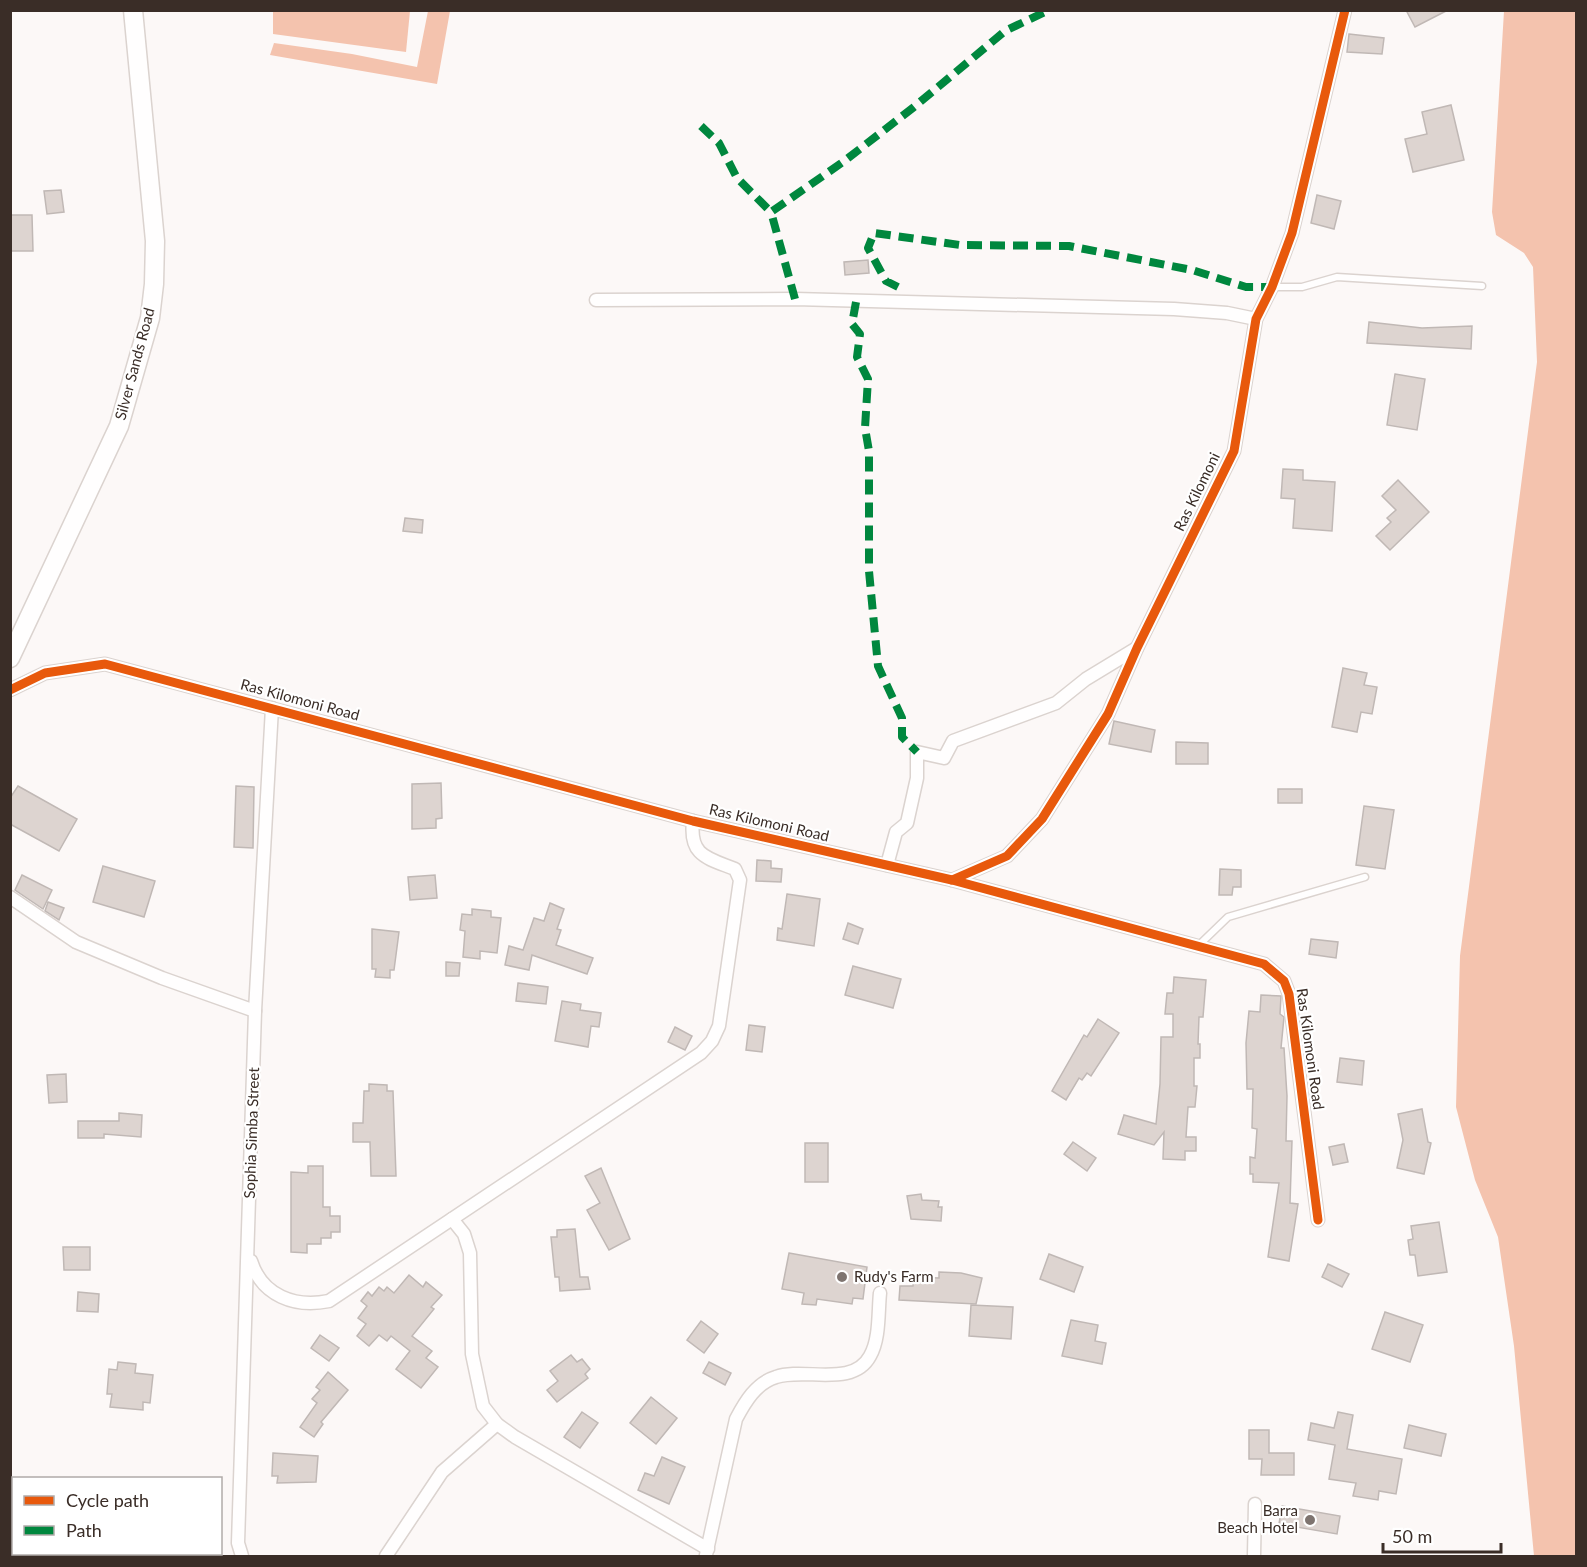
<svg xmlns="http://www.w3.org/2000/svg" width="1587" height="1567" viewBox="0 0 1587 1567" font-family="Lato,sans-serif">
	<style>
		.water { fill: #f4c3ae }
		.building { fill: #ddd4d0; stroke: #c0b8b5; stroke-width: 1.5 }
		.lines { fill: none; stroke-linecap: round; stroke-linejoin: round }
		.lane-casing { stroke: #dbd3cf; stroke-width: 9 }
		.street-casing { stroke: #dbd3cf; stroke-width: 15 }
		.secondary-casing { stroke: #dbd3cf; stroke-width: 21 }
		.lane { stroke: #fffefe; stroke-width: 6 }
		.street { stroke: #fffefe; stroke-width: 12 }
		.secondary { stroke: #fffefe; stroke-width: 18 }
		.quiet { stroke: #00873e; stroke-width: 8; stroke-dasharray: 15 8; stroke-linecap: butt }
		.cycleway-casing { stroke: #fff; stroke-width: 13 }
		.cycleway { stroke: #e8590c; stroke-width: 9 }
		.poi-dot { fill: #7e7470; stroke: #fff; stroke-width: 2 }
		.labels { text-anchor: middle; stroke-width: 4.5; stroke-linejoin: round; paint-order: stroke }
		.street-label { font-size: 15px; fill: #3a2d27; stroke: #fff }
		.poi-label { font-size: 15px; fill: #3a2d27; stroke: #fff; text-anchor: start }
	</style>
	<rect width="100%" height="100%" fill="#fcf8f7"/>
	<!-- water -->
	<g class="water">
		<polygon points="273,11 410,11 406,52 273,34"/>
		<polygon points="428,11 450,11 437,84 270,55 274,43 352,54 417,67"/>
		<polygon points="1504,11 1576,11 1576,1556 1534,1556 1514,1346 1498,1237 1475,1180 1456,1107 1460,956 1537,362 1533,267 1524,253 1496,235 1492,212"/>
	</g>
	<!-- building -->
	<g class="building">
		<polygon points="1406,10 1448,10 1415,27"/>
		<polygon points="1349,34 1384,38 1382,54 1347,52"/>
		<polygon points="1451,105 1464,160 1413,172 1405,139 1427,134 1422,112"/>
		<polygon points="61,190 64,212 47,214 44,191"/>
		<polygon points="1317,195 1341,201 1334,229 1311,223"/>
		<polygon points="10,215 32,215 33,251 10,251"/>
		<polygon points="868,260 869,273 845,275 844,262"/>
		<polygon points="1369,322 1422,328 1472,326 1471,349 1367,343"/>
		<polygon points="1395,374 1425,379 1417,430 1387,425"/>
		<polygon points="1283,469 1303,470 1303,480 1335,482 1332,531 1293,528 1295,499 1281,498"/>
		<polygon points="1398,480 1429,512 1390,550 1376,536 1391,522 1387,518 1396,510 1382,496"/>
		<polygon points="405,518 423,520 422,533 403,531"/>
		<polygon points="1343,668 1367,673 1364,685 1377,687 1372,714 1361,712 1357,732 1332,727"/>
		<polygon points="1114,721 1155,730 1151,752 1109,744"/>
		<polygon points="1176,742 1208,743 1208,764 1176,764"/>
		<polygon points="441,783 442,818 436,819 436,828 412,829 412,784"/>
		<polygon points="18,786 77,819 59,851 10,824 10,798"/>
		<polygon points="236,786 254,787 253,848 234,847"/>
		<rect x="1278" y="789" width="24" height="14"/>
		<polygon points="1364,806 1394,810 1385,869 1356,865"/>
		<polygon points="757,860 771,861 771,868 782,869 781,882 756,881"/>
		<polygon points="103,866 155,881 144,917 93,902"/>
		<polygon points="1220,869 1241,870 1241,887 1233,887 1232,895 1219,895"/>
		<polygon points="22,875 52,890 43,909 15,890"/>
		<polygon points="435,875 437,898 410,900 408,877"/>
		<polygon points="787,894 820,899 814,946 777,940 778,928 782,929"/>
		<polygon points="48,902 64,908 59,920 45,911"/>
		<polygon points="550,903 564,909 557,929 561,930 556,945 593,958 587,974 532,955 529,970 505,965 509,946 523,950 534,918 544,921"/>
		<polygon points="472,909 491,911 491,917 501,918 497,953 480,951 480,959 463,957 465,931 460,930 462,914 472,915"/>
		<polygon points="848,923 863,929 858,944 843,939"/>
		<polygon points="372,929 399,932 394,970 390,970 390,978 375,977 376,969 372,969"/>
		<polygon points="1311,939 1338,942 1336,958 1309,954"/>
		<polygon points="446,962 460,963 459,976 446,976"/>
		<polygon points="853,966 901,979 893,1008 845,995"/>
		<polygon points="1174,977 1206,980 1203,1017 1199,1017 1198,1044 1200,1044 1200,1058 1194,1058 1194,1086 1197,1086 1195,1107 1188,1107 1186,1137 1196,1137 1196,1151 1185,1151 1185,1160 1163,1159 1164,1132 1154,1145 1118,1134 1124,1115 1156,1124 1160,1084 1161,1037 1173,1037 1173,1014 1165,1014 1167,993 1173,993"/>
		<polygon points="518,983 548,987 546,1004 516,1001"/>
		<polygon points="1261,995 1281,996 1280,1014 1284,1017 1281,1048 1284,1048 1287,1096 1286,1141 1292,1141 1290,1203 1298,1204 1289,1261 1268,1257 1279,1183 1253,1182 1253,1174 1250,1174 1250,1157 1255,1158 1257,1129 1252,1128 1253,1089 1247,1089 1246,1043 1249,1011 1260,1012"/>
		<polygon points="562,1001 581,1004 580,1010 601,1013 599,1027 591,1026 588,1047 555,1041"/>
		<polygon points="1098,1019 1119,1033 1091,1076 1087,1073 1082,1080 1079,1078 1066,1100 1052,1091 1084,1035 1087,1037"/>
		<polygon points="749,1025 765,1027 762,1052 746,1050"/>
		<polygon points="675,1027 692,1036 685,1050 668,1042"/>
		<polygon points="1340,1058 1364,1061 1362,1085 1337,1082"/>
		<polygon points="66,1074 67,1102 49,1103 47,1075"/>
		<polygon points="369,1084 387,1085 387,1091 393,1091 396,1176 371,1176 370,1142 353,1142 353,1123 363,1123 364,1091 369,1091"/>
		<polygon points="1422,1109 1428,1142 1431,1143 1424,1174 1397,1168 1403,1140 1398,1114"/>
		<polygon points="119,1113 142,1115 141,1137 104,1134 104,1138 78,1138 78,1121 119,1121"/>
		<polygon points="1073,1142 1096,1158 1087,1171 1064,1154"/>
		<rect x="805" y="1143" width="23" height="39"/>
		<polygon points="1344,1144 1348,1162 1333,1165 1329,1147"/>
		<polygon points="308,1166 323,1166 323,1207 330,1207 330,1216 340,1216 340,1232 331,1232 331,1238 321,1238 321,1244 307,1244 307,1253 291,1252 291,1172 308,1173"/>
		<polygon points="601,1168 630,1239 609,1250 587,1210 600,1203 585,1176"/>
		<polygon points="921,1194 922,1200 939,1201 938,1207 942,1207 941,1221 911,1219 907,1196"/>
		<polygon points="1439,1222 1447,1272 1418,1276 1415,1255 1410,1255 1408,1240 1413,1239 1411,1226"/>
		<polygon points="575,1229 580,1277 588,1277 590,1289 560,1291 559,1277 555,1277 551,1237 557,1237 557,1230"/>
		<polygon points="63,1247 90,1247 90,1270 64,1270"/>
		<polygon points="789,1253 867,1267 863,1299 853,1298 852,1304 817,1299 816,1305 802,1304 804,1293 782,1289"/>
		<polygon points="1049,1254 1083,1267 1074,1292 1040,1279"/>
		<polygon points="1328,1264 1349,1274 1342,1287 1322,1277"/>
		<polygon points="939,1272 961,1273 982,1278 976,1304 899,1300 900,1286 913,1286 914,1277 939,1278"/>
		<polygon points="409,1275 423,1287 426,1282 442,1295 431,1307 434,1309 412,1336 432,1351 426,1358 438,1367 421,1388 396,1369 410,1351 391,1336 387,1341 379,1335 369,1346 357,1336 366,1324 358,1318 367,1306 361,1301 368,1292 372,1296 379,1287 384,1291 387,1287 394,1293"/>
		<polygon points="78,1292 99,1294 98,1312 77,1311"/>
		<polygon points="971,1305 1013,1307 1011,1339 969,1336"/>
		<polygon points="1385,1312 1423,1325 1410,1362 1372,1349"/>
		<polygon points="1071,1320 1098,1325 1095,1341 1106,1343 1102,1364 1062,1356"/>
		<polygon points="701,1321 718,1334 704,1353 687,1340"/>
		<polygon points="320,1335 339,1348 329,1361 311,1348"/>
		<polygon points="571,1355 577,1362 582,1359 590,1369 585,1374 588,1378 557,1402 547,1390 558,1381 550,1371"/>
		<polygon points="118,1362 136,1364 135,1373 153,1375 150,1403 143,1402 143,1410 110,1407 112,1394 107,1394 109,1369 117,1370"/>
		<polygon points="709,1362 731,1373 725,1385 703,1373"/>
		<polygon points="328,1372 348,1390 321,1422 323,1424 314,1437 300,1427 317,1403 312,1399 320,1390 316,1387"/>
		<polygon points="651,1397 677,1418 656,1444 630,1423"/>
		<polygon points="582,1412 598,1423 580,1448 564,1437"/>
		<polygon points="1338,1412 1353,1415 1347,1449 1402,1459 1396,1494 1379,1491 1378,1500 1353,1496 1356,1483 1329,1479 1335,1445 1308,1440 1311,1423 1334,1428"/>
		<polygon points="1409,1425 1446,1434 1441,1456 1404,1448"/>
		<polygon points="1249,1430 1269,1430 1269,1453 1294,1453 1294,1475 1261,1475 1262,1459 1249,1459"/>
		<polygon points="273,1453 318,1456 316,1482 277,1483 278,1476 272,1476"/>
		<polygon points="662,1457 685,1467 669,1504 638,1490 645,1473 654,1476"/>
		<polygon points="1282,1506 1340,1516 1337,1534 1279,1524"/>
	</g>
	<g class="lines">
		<!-- lane casing -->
		<g class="lane-casing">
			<g id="lane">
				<polyline points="1272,287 1302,287 1337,277 1482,286"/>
				<polyline points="1199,945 1228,917 1365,877"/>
			</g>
		</g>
		<!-- street casing -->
		<g class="street-casing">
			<g id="street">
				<polyline points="596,300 795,299 1174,309 1227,313 1256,319"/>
				<polyline points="10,690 45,673 105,664 693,821 952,880 1264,964 1284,981 1289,994 1318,1220"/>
				<polyline points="887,865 896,832 907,823 917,778 917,752 944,758 953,741 1056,703 1086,679 1137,648"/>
				<polyline points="952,880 1007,856 1042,819 1108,714 1137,648 1234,451 1256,319 1272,287 1292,233 1345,10"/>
				<polyline points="10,897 76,942 162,978 255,1011"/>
				<polyline points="452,1219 464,1234 470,1253 472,1354 483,1406 497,1424 515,1437 708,1549"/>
				<path d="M251 1261C262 1296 295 1308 329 1301L701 1053 712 1041 719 1026 740 880 735 869C707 858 689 856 693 821"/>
				<path d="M706 1555 736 1419C745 1402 756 1383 776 1377 804 1367 853 1388 870 1356 880 1339 878 1312 880 1293"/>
				<polyline points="242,1556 238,1543 255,1011 272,708"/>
				<polyline points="386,1556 442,1472 497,1424"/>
				<polyline points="1254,1556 1255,1504"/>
			</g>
		</g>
		<!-- secondary casing -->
		<g class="secondary-casing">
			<polyline id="secondary" points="10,658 119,426 150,318 154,284 155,241 133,10"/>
		</g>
		<!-- lane -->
		<use href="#lane" class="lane"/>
		<!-- street -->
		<use href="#street" class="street"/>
		<!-- secondary -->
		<use href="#secondary" class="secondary"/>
		<!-- quiet -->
		<g class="quiet">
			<polyline points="701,126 719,143 737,178 771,212"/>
			<polyline points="898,287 886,281 868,248 874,233 960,245 1069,246 1192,270 1246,287 1272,287"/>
			<polyline points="795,299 771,212 843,162 914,107 1005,31 1049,10"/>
			<polyline points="856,302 852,324 860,334 857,357 868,379 865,428 869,451 869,571 878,666 902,718 902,737 917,752"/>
		</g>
		<!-- cycleway casing -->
		<g class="cycleway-casing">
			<g id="cycleway">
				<polyline points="10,690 45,673 105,664 693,821 952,880 1264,964 1284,981 1289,994 1318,1220"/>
				<polyline points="952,880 1007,856 1042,819 1108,714 1137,648 1234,451 1256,319 1272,287 1292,233 1345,10"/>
			</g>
		</g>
		<!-- cycleway -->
		<use href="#cycleway" class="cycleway"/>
	</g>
	<!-- markers -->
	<g class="poi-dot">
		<circle cx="842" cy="1277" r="6"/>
		<circle cx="1310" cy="1520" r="6"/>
	</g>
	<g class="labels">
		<!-- street labels -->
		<g class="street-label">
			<text transform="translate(135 364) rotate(-75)" y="5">Silver Sands Road</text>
			<text transform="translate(1197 492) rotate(-64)" y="5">Ras Kilomoni</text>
			<text transform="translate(300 700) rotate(15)" y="5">Ras Kilomoni Road</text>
			<text transform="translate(769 823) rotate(13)" y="5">Ras Kilomoni Road</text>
			<text transform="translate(1310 1049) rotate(82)" y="5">Ras Kilomoni Road</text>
			<text transform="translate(252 1133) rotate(-88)" y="5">Sophia Simba Street</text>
		</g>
		<!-- poi labels -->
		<g class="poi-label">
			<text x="854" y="1282">Rudy's Farm</text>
			<text x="1298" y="1516" text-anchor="end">Barra<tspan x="1298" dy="17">Beach Hotel</tspan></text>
		</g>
	</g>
	<!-- border -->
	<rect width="1587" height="1567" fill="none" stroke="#3a2d27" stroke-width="24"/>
	<!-- legend -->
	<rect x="12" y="1477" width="210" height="78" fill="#ffffff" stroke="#b0aba9" stroke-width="1.5"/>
	<rect x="24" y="1496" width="30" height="9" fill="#e8590c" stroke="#b0aba9" stroke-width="1.5"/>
	<text x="66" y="1507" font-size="18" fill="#3a2d27">Cycle path</text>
	<rect x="24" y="1526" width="30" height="9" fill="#00873e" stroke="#b0aba9" stroke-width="1.5"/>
	<text x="66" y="1537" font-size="18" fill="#3a2d27">Path</text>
	<!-- scale -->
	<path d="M1383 1543v9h118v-9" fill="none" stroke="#3a2d27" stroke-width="3"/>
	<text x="1392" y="1543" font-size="18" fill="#3a2d27" stroke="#ffffff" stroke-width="4.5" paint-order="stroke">50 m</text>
</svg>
